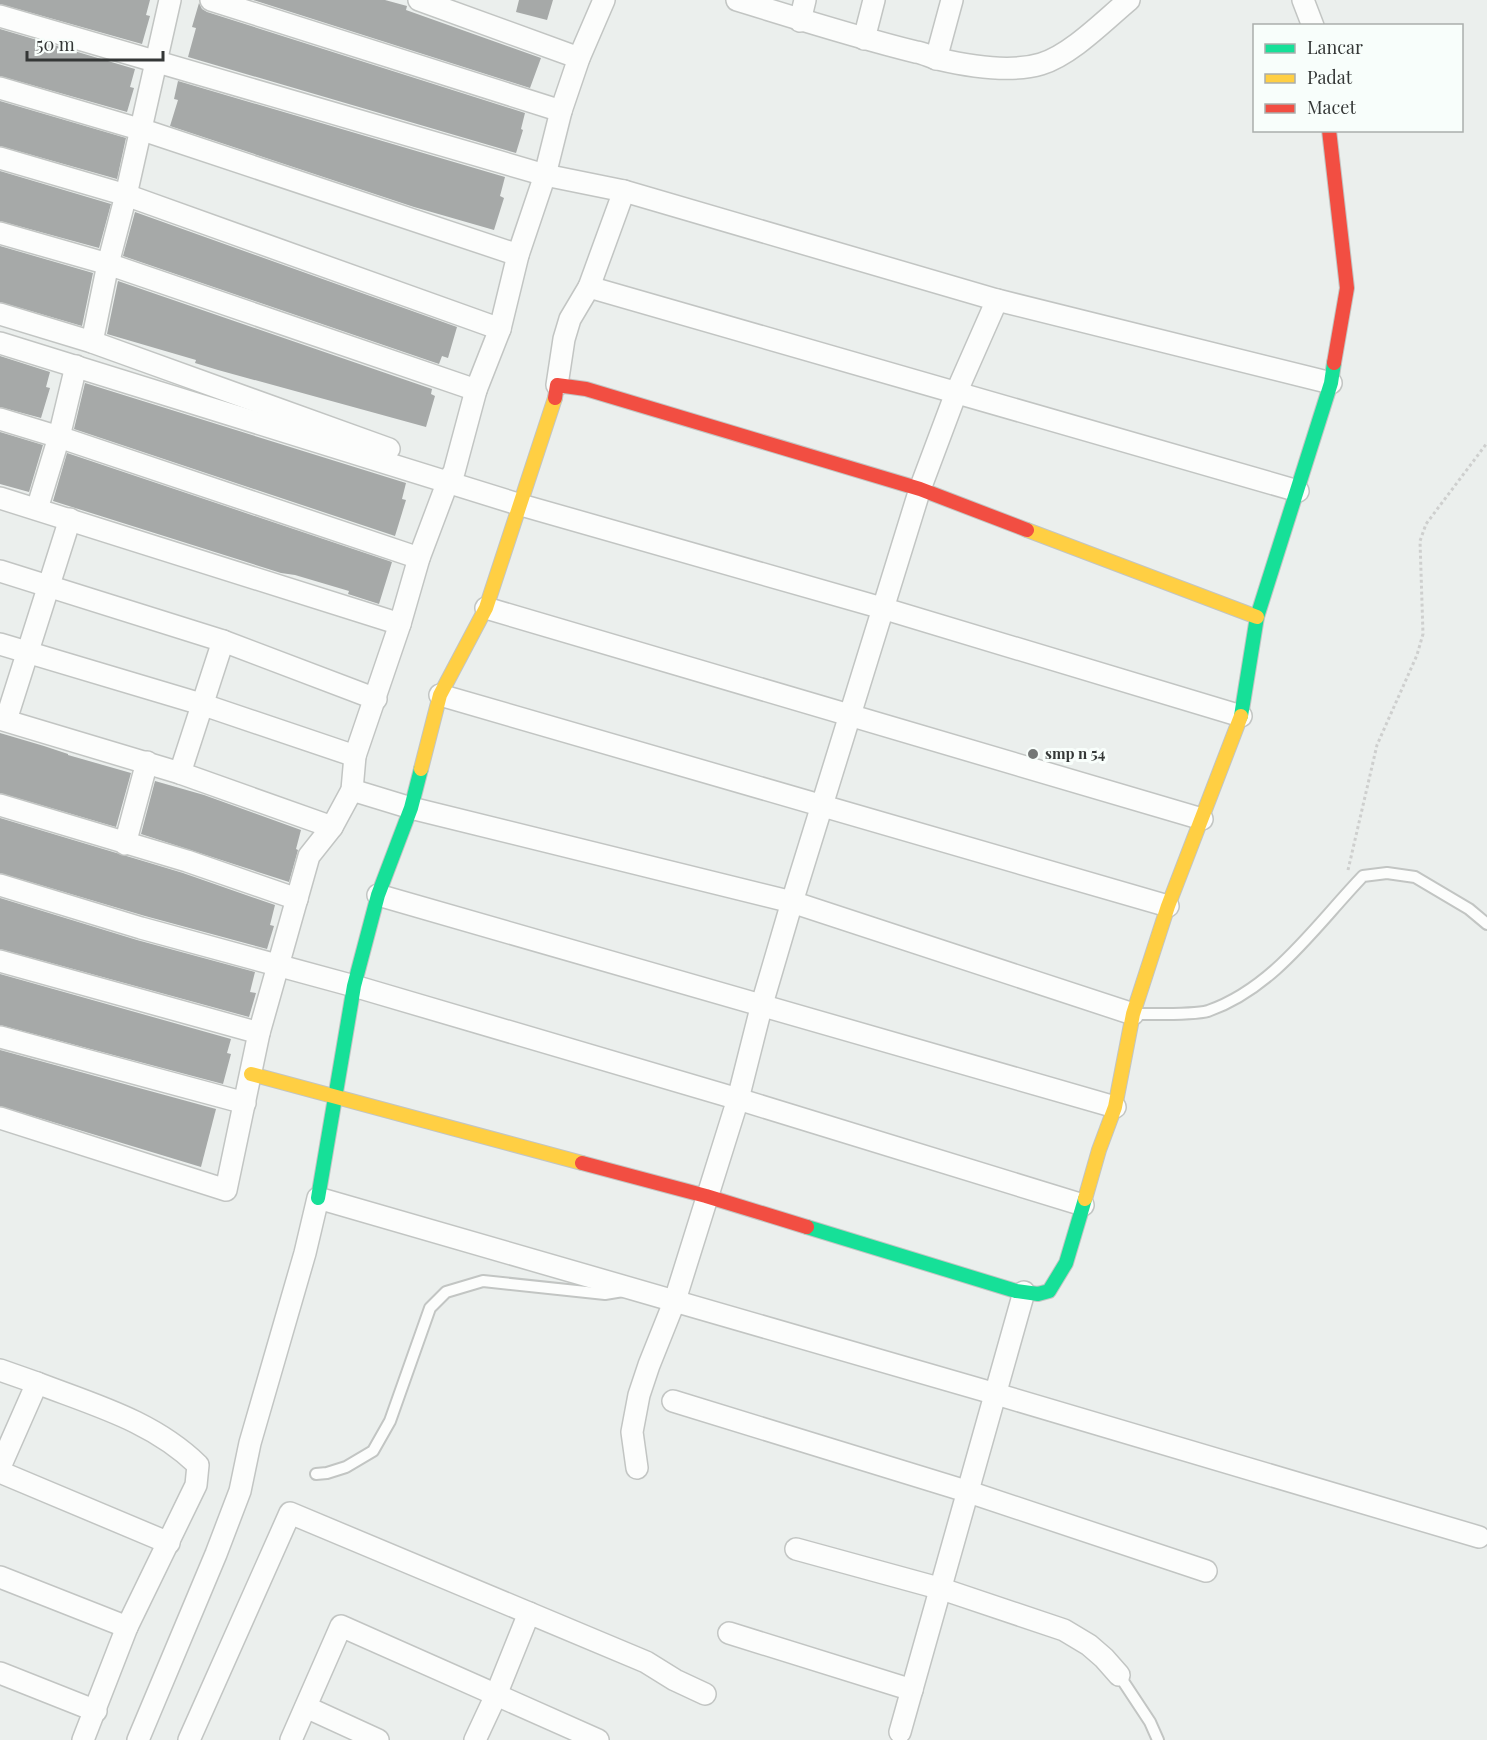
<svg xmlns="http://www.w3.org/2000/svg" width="1487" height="1740" viewBox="0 0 1487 1740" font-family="'Playfair Display',serif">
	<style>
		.building { fill: #a6a9a8 }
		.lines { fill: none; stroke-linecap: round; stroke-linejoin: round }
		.lane-casing { stroke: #c2c5c3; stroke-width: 14 }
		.street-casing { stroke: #c2c5c3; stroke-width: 24 }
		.fast-casing { stroke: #c2c5c3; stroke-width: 16 }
		.slow-casing { stroke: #c2c5c3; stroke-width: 16 }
		.jam-casing { stroke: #c2c5c3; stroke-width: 16 }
		.path { stroke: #cecfce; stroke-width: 3; stroke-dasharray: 3 3; stroke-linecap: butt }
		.lane { stroke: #fcfdfc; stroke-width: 10 }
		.street { stroke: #fcfdfc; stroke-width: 21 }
		.fast { stroke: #16e098; stroke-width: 14 }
		.slow { stroke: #ffcf43; stroke-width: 14 }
		.jam { stroke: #f24e42; stroke-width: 14 }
		.poi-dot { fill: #747776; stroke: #f8fefb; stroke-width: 2 }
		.labels { text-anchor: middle; stroke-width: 6; stroke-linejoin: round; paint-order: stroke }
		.poi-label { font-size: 15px; font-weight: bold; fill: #343736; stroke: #f8fefb; text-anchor: start }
	</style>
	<rect width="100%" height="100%" fill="#ebefed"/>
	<!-- building -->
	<g class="building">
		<polygon points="0,0 150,0 146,15 150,16 142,44 0,4"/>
		<polygon points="253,0 385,0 407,6 406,10 541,58 530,88"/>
		<polygon points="519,0 553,0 547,20 516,12"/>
		<polygon points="199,3 202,9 207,12 525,113 521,129 523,130 516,153 188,57 196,28 192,27"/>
		<polygon points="0,29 135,69 130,87 134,88 127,112 0,76"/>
		<polygon points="178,81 505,177 500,196 504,198 494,230 414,207 170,126 178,100 174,99"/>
		<polygon points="0,101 126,138 117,179 0,146"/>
		<polygon points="0,171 111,204 99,248 0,221"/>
		<polygon points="135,212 457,327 448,358 442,356 439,364 123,256"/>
		<polygon points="0,246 93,273 82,326 0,302"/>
		<polygon points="118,281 432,389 431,394 435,396 426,427 218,370 195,363 196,360 107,334"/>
		<polygon points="0,356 50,372 46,387 50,388 41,418 0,407"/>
		<polygon points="85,383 406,483 402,499 406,500 395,536 74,429"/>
		<polygon points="0,432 43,445 29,492 0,484"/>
		<polygon points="67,453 392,562 379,604 348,594 349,591 295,575 281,573 53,501"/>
		<polygon points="0,733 44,746 68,754 68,755 131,773 116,827 0,793"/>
		<polygon points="155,781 204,795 301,830 296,849 298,850 289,882 141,834"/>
		<polygon points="0,818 183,873 275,905 270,925 274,926 267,949 145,916 0,873"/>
		<polygon points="0,898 137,940 255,972 250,992 256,993 249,1017 0,949"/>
		<polygon points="0,974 231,1039 227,1053 231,1054 223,1084 0,1025"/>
		<polygon points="0,1050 216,1109 201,1167 0,1106"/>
	</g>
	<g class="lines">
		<!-- lane casing -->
		<g class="lane-casing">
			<g id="lane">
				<path d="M1135 1014C1152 1014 1194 1015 1208 1011 1274 988 1316 925 1363 876L1387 873 1415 877 1469 909 1487 924"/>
				<polyline points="316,1474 327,1473 346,1467 373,1451 390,1421 430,1308 446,1292 483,1281 605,1294 623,1291"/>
				<polyline points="1119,1675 1150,1722 1158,1740"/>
			</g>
		</g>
		<!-- street casing -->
		<g class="street-casing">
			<g id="street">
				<polyline points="211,0 561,111"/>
				<polyline points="419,0 579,58"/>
				<path d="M737 0C796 18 855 37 916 52 924 53 930 57 938 59 968 66 1011 73 1041 64 1071 55 1105 20 1129 0"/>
				<polyline points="1303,0 1313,26"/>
				<polyline points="0,16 545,175 624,191 997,300 1331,383"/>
				<polyline points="800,21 805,0"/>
				<polyline points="864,39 874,0"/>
				<polyline points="936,59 952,0"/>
				<polyline points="0,88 149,132 518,255"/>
				<polyline points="0,158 126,195 500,329"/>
				<polyline points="0,233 108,264 476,390"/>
				<polyline points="589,287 624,191"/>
				<polyline points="0,314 92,342 389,449"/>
				<polyline points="92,342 108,264 126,195 170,0"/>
				<polyline points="0,343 521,505 882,608 1241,716"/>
				<polyline points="557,385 564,339 570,319 589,287 1298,491"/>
				<polyline points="0,419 59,437 419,558"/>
				<polyline points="0,498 400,624"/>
				<polyline points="37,509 59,437 76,366"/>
				<polyline points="0,571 223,641 376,699"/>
				<polyline points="486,608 1202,819"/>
				<polyline points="0,644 201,704 355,756"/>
				<polyline points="440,695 1168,906"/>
				<polyline points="0,719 180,773 332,827"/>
				<polyline points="6,720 70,519"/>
				<polyline points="180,773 223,641"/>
				<polyline points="352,790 411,808 792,902 1133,1014"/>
				<polyline points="0,805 187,861 297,899"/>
				<polyline points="125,844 147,762"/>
				<polyline points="0,885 141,928 354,986 738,1099 1083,1205"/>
				<polyline points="378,895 1115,1107"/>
				<polyline points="0,961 259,1033"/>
				<polyline points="0,1037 245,1103"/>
				<polyline points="0,1118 226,1190 259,1033 309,856 332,827 352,790 355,756 400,624 419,558 448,481 454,472 476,390 500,329 518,255 545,175 561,111 579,58 604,0"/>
				<polyline points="0,1370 37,1383 0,1467"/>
				<path d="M37 1383C94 1405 153 1421 198 1465L196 1485 127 1627"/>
				<polyline points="673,1401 969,1492 1206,1571"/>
				<polyline points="637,1468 632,1432 639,1395 649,1365 675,1300 738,1099 762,1004 792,902 920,489 956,393 997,300"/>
				<polyline points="0,1472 169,1543"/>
				<polyline points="796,1549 942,1589 1064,1630 1089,1645 1104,1658 1119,1675"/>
				<polyline points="0,1577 127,1627 83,1740"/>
				<polyline points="729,1633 912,1690"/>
				<polyline points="0,1673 96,1711"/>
				<polyline points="306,1707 378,1740"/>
				<polyline points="900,1732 1024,1292"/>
				<polyline points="138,1740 216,1554 240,1491 250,1443 305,1253 318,1198 996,1394 1479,1537"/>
				<polyline points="189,1740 290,1513 646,1662 675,1680 705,1694"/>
				<polyline points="291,1740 341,1626 598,1740"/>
				<polyline points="475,1740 496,1695 529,1613"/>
			</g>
		</g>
		<!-- fast casing -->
		<g class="fast-casing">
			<g id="fast">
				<polyline points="1241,716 1257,617 1331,383 1334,363"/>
				<polyline points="318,1198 354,986 378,895 411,808 421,769"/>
				<polyline points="807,1227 1016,1291 1038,1294 1049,1291 1066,1263 1085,1199"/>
			</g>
		</g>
		<!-- slow casing -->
		<g class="slow-casing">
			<g id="slow">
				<polyline points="1027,530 1257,617"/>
				<polyline points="421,769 440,695 486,608 555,398"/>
				<polyline points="251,1074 582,1163"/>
				<polyline points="1085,1199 1099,1150 1115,1107 1133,1014 1168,906 1241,716"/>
			</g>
		</g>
		<!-- jam casing -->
		<g class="jam-casing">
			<g id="jam">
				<polyline points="1329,130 1347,288 1334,363"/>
				<polyline points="555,398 557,385 586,389 920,489 1027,530"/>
				<polyline points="582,1163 706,1196 807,1227"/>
			</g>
		</g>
		<!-- path -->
		<polyline class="path" points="1348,870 1377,745 1417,655 1423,634 1420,541 1426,524 1487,443"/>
		<!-- lane -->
		<use href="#lane" class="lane"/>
		<!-- street -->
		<use href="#street" class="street"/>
		<!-- fast -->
		<use href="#fast" class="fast"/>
		<!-- slow -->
		<use href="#slow" class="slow"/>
		<!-- jam -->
		<use href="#jam" class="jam"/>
	</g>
	<!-- markers -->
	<circle class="poi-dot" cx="1033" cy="754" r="6"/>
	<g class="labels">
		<!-- poi labels -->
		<g class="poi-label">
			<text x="1045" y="759">smp n 54</text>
		</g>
	</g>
	<!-- legend -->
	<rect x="1253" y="24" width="210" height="108" fill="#f8fefb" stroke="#aaaeac" stroke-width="1.5"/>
	<rect x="1265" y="44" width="30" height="9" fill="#16e098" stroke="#aaaeac" stroke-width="1.5"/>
	<text x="1307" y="54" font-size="18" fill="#343736">Lancar</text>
	<rect x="1265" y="74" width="30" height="9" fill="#ffcf43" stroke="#aaaeac" stroke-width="1.5"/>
	<text x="1307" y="84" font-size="18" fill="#343736">Padat</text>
	<rect x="1265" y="104" width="30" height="9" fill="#f24e42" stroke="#aaaeac" stroke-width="1.5"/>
	<text x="1307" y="114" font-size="18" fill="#343736">Macet</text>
	<!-- scale -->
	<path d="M27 51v9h136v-9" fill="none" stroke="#343736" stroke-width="3"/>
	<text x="36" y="51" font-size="18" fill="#343736" stroke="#f8fefb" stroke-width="4.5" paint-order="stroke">50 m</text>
</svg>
